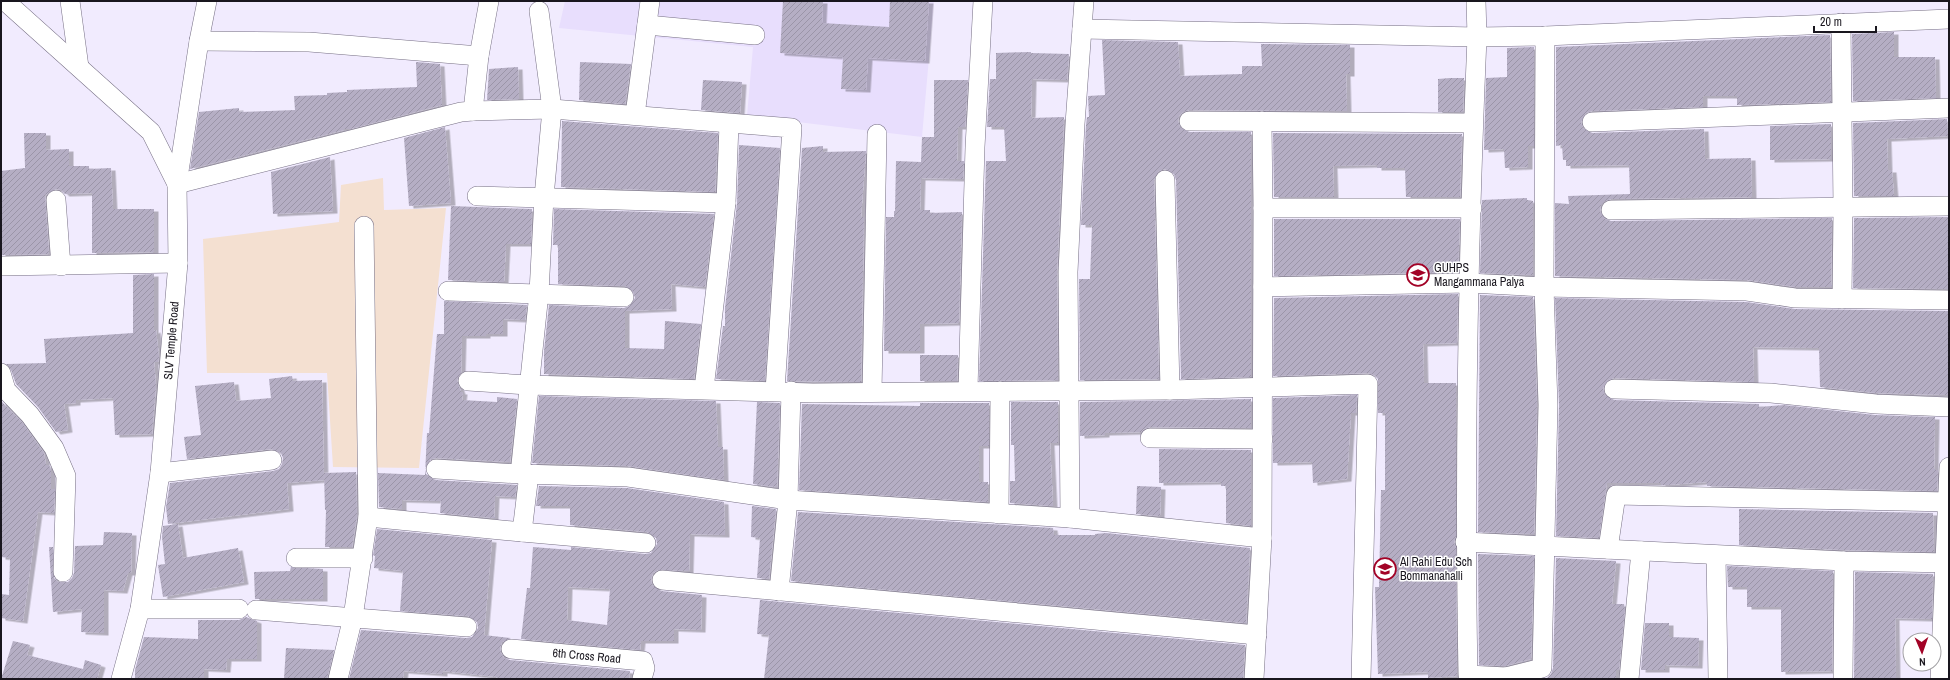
<svg xmlns="http://www.w3.org/2000/svg" width="1950" height="680" viewBox="0 0 1950 680" font-family="'Archivo Narrow',sans-serif">
	<style>
		.built { fill: #e8defd }
		.industrial { fill: #f4e0d1 }
		.building { fill: url(#building-hatch); fill-rule: evenodd; filter: url(#shadow) }
		.lines { fill: none; stroke-linecap: round; stroke-linejoin: round }
		.street-casing { stroke: #766f84; stroke-width: 20 }
		.street { stroke: #fff; stroke-width: 19 }
		.labels { text-anchor: middle; stroke-width: 3; stroke-linejoin: round; paint-order: stroke }
		.poi-label { font-size: 12px; fill: #19161e; stroke: #fff; text-anchor: start }
		.street-label { font-size: 12px; fill: #19161e; stroke: #fff }
	</style>
	<defs>
		<pattern id="building-hatch" width="6" height="6" patternUnits="userSpaceOnUse"><rect width="6" height="6" fill="#b5aec4"/><path d="M-1 1l2-2M0 6l6-6M5 7l2-2" fill="none" stroke="#9b95a8"/></pattern>
		<filter id="shadow"><feDropShadow dx="4.5" dy="2.5" stdDeviation="0" flood-color="#0004"/></filter>
	</defs>
	<rect width="100%" height="100%" fill="#f1ebfe"/>
	<!-- built -->
	<polygon class="built" points="565,1 934,1 922,137 747,116 753,47 559,28"/>
	<!-- industrial -->
	<polygon class="industrial" points="383,178 384,210 446,208 419,468 333,467 327,373 207,373 203,239 339,222 341,185"/>
	<!-- building -->
	<g class="building">
		<polygon points="783,1 823,1 822,23 889,27 890,1 929,1 925,61 868,58 866,90 841,89 843,57 780,53"/>
		<polygon points="1894,32 1894,57 1935,57 1936,98 1853,101 1852,34"/>
		<polygon points="1830,35 1831,102 1737,105 1737,96 1703,96 1703,107 1592,111 1586,113 1581,122 1583,128 1592,133 1704,129 1705,159 1751,158 1752,197 1611,199 1605,201 1601,205 1600,211 1605,219 1611,221 1832,218 1831,287 1796,287 1747,280 1555,276 1555,203 1569,204 1568,196 1630,194 1629,165 1566,166 1566,160 1563,160 1562,145 1556,146 1556,47"/>
		<polygon points="1102,40 1178,42 1180,76 1242,74 1242,66 1262,66 1261,44 1350,45 1350,74 1346,74 1347,111 1189,110 1183,112 1179,116 1178,121 1180,127 1189,132 1251,132 1251,377 1181,379 1176,180 1174,174 1165,169 1159,171 1154,180 1159,379 1080,380 1079,279 1090,279 1092,225 1081,225 1086,125 1087,117 1089,117 1088,96 1105,95"/>
		<polygon points="1534,47 1534,146 1528,146 1528,167 1505,168 1504,149 1484,150 1486,78 1507,77 1507,48"/>
		<polygon points="1031,52 1031,53 1069,54 1067,80 1032,79 1031,118 1064,117 1057,271 1058,380 979,381 986,161 1006,161 1004,127 987,127 990,79 996,79 996,53"/>
		<polygon points="416,62 440,64 442,105 350,129 344,129 344,130 190,169 199,112 239,108 239,112 295,110 294,96 327,95 327,93 347,92 347,90 417,87"/>
		<polygon points="580,62 631,64 625,104 579,100"/>
		<polygon points="518,67 519,99 487,100 489,69"/>
		<polygon points="1450,78 1464,78 1463,112 1438,112 1438,79"/>
		<polygon points="703,80 742,82 740,113 701,110"/>
		<polygon points="934,80 968,80 965,127 958,127 957,161 964,161 963,179 921,178 920,210 930,210 930,213 962,212 959,323 920,324 920,351 884,351 886,217 894,217 894,211 895,211 896,161 921,162 922,137 934,137"/>
		<polygon points="1947,119 1948,136 1887,139 1888,170 1892,170 1894,196 1854,196 1853,123"/>
		<polygon points="562,121 718,133 715,192 561,187"/>
		<polygon points="1831,124 1831,159 1770,160 1770,126"/>
		<polygon points="445,127 451,203 409,206 404,138"/>
		<polygon points="24,133 46,133 46,150 69,149 69,166 89,166 89,169 111,168 113,209 154,209 154,252 92,253 92,193 65,194 61,190 56,189 45,195 49,254 1,255 1,171 25,168"/>
		<polygon points="1273,133 1462,134 1460,197 1406,197 1405,168 1377,168 1377,165 1333,166 1334,197 1274,197"/>
		<polygon points="739,145 780,148 765,381 716,379 723,326 725,326 725,308 737,203"/>
		<polygon points="823,146 823,152 866,151 861,217 864,217 861,382 787,381 802,148"/>
		<polygon points="330,157 333,211 273,214 271,172"/>
		<polygon points="1527,198 1527,200 1533,201 1533,275 1480,273 1482,200"/>
		<polygon points="451,206 532,209 531,244 506,244 504,282 448,280"/>
		<polygon points="554,209 714,214 705,287 671,284 672,309 625,311 625,348 664,349 665,321 701,324 694,379 544,374 544,351 549,305 624,308 629,306 635,298 633,292 625,286 558,284 558,245 553,245"/>
		<polygon points="1949,217 1949,289 1853,288 1854,218"/>
		<polygon points="1274,219 1460,219 1458,272 1274,276"/>
		<polygon points="154,274 154,331 156,330 159,357 158,362 154,362 156,386 152,434 115,435 113,398 76,400 76,403 64,404 68,430 56,432 38,407 16,384 11,370 6,364 46,363 44,339 133,333 133,275"/>
		<polygon points="1458,294 1457,343 1423,344 1424,383 1456,383 1456,536 1454,542 1456,548 1457,676 1428,678 1428,672 1378,674 1375,587 1379,587 1381,490 1385,490 1385,413 1378,413 1378,379 1374,375 1368,373 1273,376 1274,298"/>
		<polygon points="1480,295 1533,297 1537,405 1534,534 1478,532"/>
		<polygon points="1555,298 1746,302 1795,309 1949,311 1949,395 1877,393 1820,387 1819,348 1753,347 1754,382 1614,378 1608,380 1603,388 1605,395 1614,400 1759,404 1759,407 1784,405 1875,415 1935,417 1934,470 1938,470 1937,491 1707,486 1706,482 1667,485 1661,485 1661,483 1607,483 1599,538 1556,536 1559,405"/>
		<polygon points="444,301 527,305 525,320 503,319 503,334 486,334 486,336 462,336 461,373 457,380 461,392 463,392 462,400 497,402 497,397 517,399 510,462 437,458 431,459 425,468 426,474 435,480 517,485 515,497 495,496 494,518 440,513 441,501 402,500 402,509 379,507 378,473 425,475 427,433 429,433 437,334 444,334"/>
		<polygon points="920,355 958,355 957,381 920,381"/>
		<polygon points="292,376 293,381 322,380 324,480 287,483 289,509 168,524 166,507 170,483 273,471 279,469 282,464 283,458 281,453 271,449 187,459 184,437 201,435 195,386 234,382 236,401 271,398 269,379"/>
		<polygon points="1357,395 1356,413 1351,413 1347,479 1313,483 1312,462 1273,463 1273,398"/>
		<polygon points="539,396 716,401 718,447 723,447 724,480 628,466 532,463"/>
		<polygon points="1251,399 1251,428 1150,427 1144,429 1141,432 1105,433 1105,435 1080,436 1080,402"/>
		<polygon points="1,401 22,422 44,453 46,465 49,465 51,470 51,489 55,489 54,513 38,512 23,621 1,618 1,594 9,595 10,558 1,557"/>
		<polygon points="757,402 780,403 777,487 753,484"/>
		<polygon points="1011,402 1058,402 1058,443 1050,443 1053,506 1010,503 1010,481 1015,481 1014,445 1011,445"/>
		<polygon points="920,403 989,403 989,446 979,446 979,482 988,482 988,502 799,490 802,404 920,406"/>
		<polygon points="1159,449 1251,450 1251,526 1226,523 1226,486 1221,486 1221,482 1159,483"/>
		<polygon points="356,472 357,516 352,547 325,547 326,510 325,510 324,473"/>
		<path d="M539 486 627 488 724 502 725 535 690 534 689 571 658 570 653 573 651 579 652 585 661 591 702 595 701 630 674 629V641H641L640 650 521 639 527 588H530L533 547 571 550V547L645 554 651 553 657 544 656 538 647 532 570 525V506H536ZM568 587 610 589 607 625 567 620Z"/>
		<polygon points="1137,486 1161,487 1160,516 1136,514"/>
		<polygon points="752,506 776,509 769,579 757,578 760,538 751,537"/>
		<polygon points="1739,509 1933,513 1934,552 1844,550 1739,545"/>
		<polygon points="798,512 1053,528 1054,535 1095,535 1095,534 1106,533 1250,548 1246,623 791,581"/>
		<polygon points="178,524 183,558 238,548 244,582 163,597 158,565 165,564 162,537 163,526"/>
		<polygon points="377,529 492,540 484,635 511,638 502,642 500,648 501,653 504,658 510,660 630,671 629,679 496,679 497,677 443,671 443,674 404,671 403,679 349,679 361,630 466,638 472,637 478,628 477,622 468,616 400,611 403,571 374,568 375,556 373,555"/>
		<polygon points="104,532 132,533 131,573 128,573 123,591 104,590 104,633 81,632 82,609 53,612 49,547 53,547 54,578 58,582 68,582 72,578 74,573 75,546 103,545"/>
		<polygon points="1478,554 1534,556 1531,659 1505,666 1479,665"/>
		<polygon points="1556,558 1616,561 1612,604 1624,604 1625,609 1619,670 1616,670 1616,679 1546,679 1551,674 1553,668"/>
		<polygon points="1727,566 1833,571 1832,671 1781,672 1781,607 1747,607 1747,587 1728,587"/>
		<polygon points="291,567 323,569 323,599 255,599 254,572 290,571"/>
		<polygon points="1855,572 1933,574 1932,619 1895,618 1896,679 1854,679"/>
		<polygon points="760,600 1245,645 1243,679 764,679 769,635 757,634"/>
		<polygon points="246,617 257,621 257,659 227,659 226,670 204,669 204,679 135,679 135,670 144,637 198,639 198,620 239,620"/>
		<polygon points="1645,623 1669,623 1669,637 1699,638 1698,666 1665,665 1665,670 1641,670"/>
		<polygon points="13,641 30,645 27,655 83,669 85,660 101,665 97,679 1,679"/>
		<polygon points="286,648 334,650 327,679 284,679"/>
	</g>
	<g class="lines">
		<!-- street casing -->
		<g class="street-casing">
			<g id="street">
				<polyline points="5,1 151,132 177,184 461,112 473,111 552,109 792,128 775,391"/>
				<polyline points="70,1 79,67"/>
				<path d="M1476 1 1477 37C1468 250 1464 462 1468 675L1506 677V679"/>
				<polyline points="539,11 552,109 544,197 539,293 520,474 628,477 788,500 1070,518 1262,538"/>
				<polyline points="1841,23 1843,209 1842,299"/>
				<polyline points="647,25 755,35"/>
				<polyline points="1082,29 1477,37 1545,36 1949,19"/>
				<polyline points="199,41 309,42 479,56"/>
				<polyline points="473,111 479,56 489,1"/>
				<polyline points="635,115 650,1"/>
				<polyline points="1189,121 1473,123"/>
				<polyline points="1592,122 1949,108"/>
				<polyline points="1165,180 1170,390"/>
				<polyline points="477,196 726,203"/>
				<polyline points="56,200 61,266"/>
				<polyline points="1263,208 1472,208"/>
				<polyline points="1611,210 1949,206"/>
				<polyline points="1,266 178,263"/>
				<polyline points="1263,287 1469,283 1544,287 1747,291 1795,298 1949,300"/>
				<polyline points="448,291 624,297"/>
				<polyline points="1,373 6,390 30,415 54,448 66,476 63,572"/>
				<polyline points="468,381 528,385 813,393 1170,390 1368,384 1361,679"/>
				<polyline points="704,389 726,203 729,124"/>
				<polyline points="1614,389 1771,393 1876,404 1949,407"/>
				<polyline points="968,390 975,147 983,1"/>
				<polyline points="872,392 877,134"/>
				<polyline points="1150,438 1263,439"/>
				<polyline points="436,469 520,474"/>
				<polyline points="160,473 272,460"/>
				<polyline points="999,514 1000,391"/>
				<polyline points="368,517 522,532 529,474"/>
				<polyline points="1070,518 1068,272 1075,124 1084,1"/>
				<polyline points="522,532 646,543"/>
				<polyline points="1465,542 1844,561 1949,563"/>
				<polyline points="1608,549 1616,495 1949,502"/>
				<polyline points="1716,555 1718,679"/>
				<polyline points="296,558 363,558"/>
				<polyline points="662,580 1257,635"/>
				<polyline points="779,591 788,500 791,391"/>
				<polyline points="140,609 239,609"/>
				<polyline points="256,610 467,627"/>
				<path id="s1" d="M511 649 643 661 645 668 642 679"/>
				<polyline points="1506,677 1542,668 1548,405 1544,287 1545,36"/>
				<path id="s2" d="M121 679 140 609 160 473 178 263 177 184 199 41 207 1"/>
				<polyline points="338,679 353,617 368,517 364,226"/>
				<polyline points="1254,679 1262,538 1263,208 1262,121"/>
				<polyline points="1629,679 1641,551"/>
				<polyline points="1843,679 1844,561"/>
				<polyline points="1940,679 1949,467"/>
			</g>
		</g>
		<!-- street -->
		<use href="#street" class="street"/>
	</g>
	<!-- icons -->
	<defs>
		<g id="school-ring" transform="scale(1.15)"><circle r="9.5" fill="#fff" stroke="#a20226" stroke-width="1.5"/><path d="M0-5L7-2L0 1L-7-2ZM-4 1L0 2.5L4 1V4Q0 6-4 4Z" fill="#a20226"/></g>
	</defs>
	<g fill-rule="evenodd">
		<use href="#school-ring" x="1418" y="275"/>
		<use href="#school-ring" x="1385" y="569"/>
	</g>
	<g class="labels">
		<!-- poi labels -->
		<g class="poi-label">
			<text x="1434" y="272">GUHPS<tspan x="1434" dy="14">Mangammana Palya</tspan></text>
			<text x="1400" y="566">Al Rahi Edu Sch<tspan x="1400" dy="14">Bommanahalli</tspan></text>
		</g>
		<!-- street labels -->
		<g class="street-label">
			<text dy="4" stroke="none"><textPath href="#s2" startOffset="343">SLV Temple Road</textPath></text>
			<text dy="4" stroke="none"><textPath href="#s1" startOffset="76">6th Cross Road</textPath></text>
		</g>
	</g>
	<!-- border -->
	<rect width="1950" height="680" fill="none" stroke="#19161e" stroke-width="4"/>
	<!-- north arrow -->
	<g transform="translate(1922 652) rotate(178)"><circle r="19" fill="#ffffff" stroke="#a3a2a5"/>
	<path d="M0-3L7 15L0 10L-7 15Z" fill="#a20226"/>
	<text y="-6" font-size="11" font-weight="bold" text-anchor="middle" fill="#19161e">N</text>
	</g>
	<!-- scale -->
	<path d="M1814 26v6h62v-6" fill="none" stroke="#19161e" stroke-width="2"/>
	<text x="1820" y="26" font-size="12" fill="#19161e" stroke="#ffffff" stroke-width="3" paint-order="stroke">20 m</text>
</svg>
